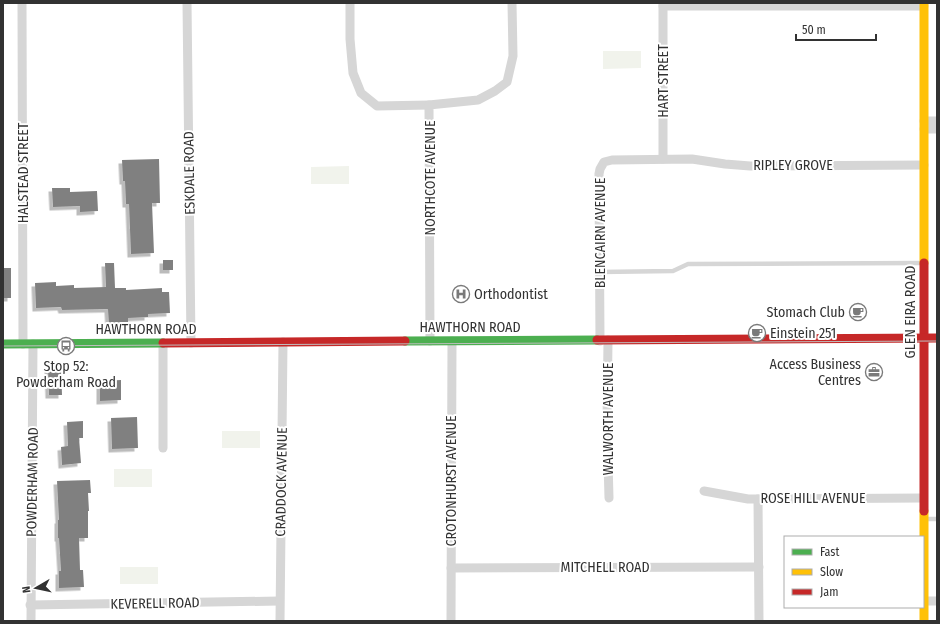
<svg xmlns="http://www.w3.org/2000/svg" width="940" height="624" viewBox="0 0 940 624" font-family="'Fira Sans Condensed',sans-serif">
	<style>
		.green { fill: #f1f3ec }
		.building { fill: #808080; filter: url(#shadow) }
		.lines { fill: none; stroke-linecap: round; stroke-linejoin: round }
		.lane { stroke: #d6d6d6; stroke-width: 4.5 }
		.street { stroke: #d6d6d6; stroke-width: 9 }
		.fast { stroke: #4caf50; stroke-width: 9 }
		.slow { stroke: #ffc107; stroke-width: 9 }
		.jam { stroke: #c62828; stroke-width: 9 }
		.tram { stroke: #bebebe; stroke-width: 1 }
		.labels { text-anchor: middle; stroke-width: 4; stroke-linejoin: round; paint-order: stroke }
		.street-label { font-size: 14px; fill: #323232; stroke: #fff }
		.poi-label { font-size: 14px; fill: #323232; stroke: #fff; text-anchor: start }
	</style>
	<defs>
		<filter id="shadow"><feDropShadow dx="-3.5" dy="3.5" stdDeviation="0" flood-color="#0004"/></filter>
	</defs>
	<rect width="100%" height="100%" fill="#fff"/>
	<!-- green -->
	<g class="green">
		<polygon points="603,51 641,51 641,68 603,69"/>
		<polygon points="349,166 349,184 311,184 311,167"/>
		<rect x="222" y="431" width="38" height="17"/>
		<rect x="114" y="469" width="38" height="18"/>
		<rect x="120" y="567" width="38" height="17"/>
	</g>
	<!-- building -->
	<g class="building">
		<polygon points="159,159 160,203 152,203 154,253 131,254 129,204 126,204 125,181 123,181 122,160"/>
		<polygon points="52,188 70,188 70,192 97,191 98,211 80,212 80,206 53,207"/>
		<rect x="163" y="260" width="10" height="10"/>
		<polygon points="105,263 114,263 115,288 126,288 126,290 162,288 162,292 169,292 170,313 148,314 148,317 128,318 128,324 109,325 108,309 62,310 61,307 36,308 35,283 56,282 56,286 74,285 74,288 106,287"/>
		<rect x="3" y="268" width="8" height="30"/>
		<polygon points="48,367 61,367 62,395 49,395"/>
		<polygon points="121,380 121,400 100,401 100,381"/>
		<polygon points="137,417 138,448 112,449 111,418"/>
		<polygon points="83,421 83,438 79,438 81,463 62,465 61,447 68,446 67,422"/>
		<polygon points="90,480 91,493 88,493 89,511 88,511 88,538 79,538 80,570 83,570 84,587 59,588 59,571 61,571 59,538 58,538 58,520 59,520 57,481"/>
	</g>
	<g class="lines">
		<!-- lane -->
		<g class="lane">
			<polyline points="600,272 673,271 688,264 922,263"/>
			<polyline points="925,519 937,519"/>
		</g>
		<!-- street -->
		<g class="street">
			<polyline points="22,3 23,344"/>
			<polyline points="187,3 191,343"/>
			<polyline points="350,3 350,39 353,73 361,93 377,106 429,105"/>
			<polyline points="663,6 924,6"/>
			<polyline points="924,121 937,121"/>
			<polyline points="924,129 937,129"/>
			<polyline points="663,159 663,3"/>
			<polyline points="608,340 607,424 609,498"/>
			<polyline points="430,341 429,105 478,100 495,91 507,82 513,56 512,3"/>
			<polyline points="600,341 599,174 600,169 604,162 612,160 692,159 725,164 750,166 924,165"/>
			<polyline points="163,448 163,343"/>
			<polyline points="704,491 748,499 923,498"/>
			<polyline points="758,499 759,621"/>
			<polyline points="451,568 759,567"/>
			<polyline points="924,601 937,601"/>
			<polyline points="30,605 279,601"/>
			<polyline points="31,621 33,344"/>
			<polyline points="280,621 283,342"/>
			<polyline points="451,621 452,341"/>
		</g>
		<!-- fast -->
		<g class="fast">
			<polyline points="405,341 597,340"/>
			<polyline points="3,344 163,343"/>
		</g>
		<!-- slow -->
		<g class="slow">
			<polyline points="924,3 924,263"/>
			<polyline points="924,511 924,621"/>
		</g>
		<!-- jam -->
		<g class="jam">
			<polyline points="924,263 924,511"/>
			<polyline points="597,340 937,338"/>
			<polyline points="163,343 405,341"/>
		</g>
		<!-- tram -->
		<polyline class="tram" points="3,346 937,341"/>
	</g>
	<!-- icons -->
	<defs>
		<g id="hospital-ring" transform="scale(0.9)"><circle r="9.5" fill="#fff" stroke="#7a7a7a" stroke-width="1.5"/><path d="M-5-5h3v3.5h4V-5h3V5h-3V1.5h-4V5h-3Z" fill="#7a7a7a"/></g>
		<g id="cafe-ring" transform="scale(0.9)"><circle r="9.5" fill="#fff" stroke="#7a7a7a" stroke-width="1.5"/><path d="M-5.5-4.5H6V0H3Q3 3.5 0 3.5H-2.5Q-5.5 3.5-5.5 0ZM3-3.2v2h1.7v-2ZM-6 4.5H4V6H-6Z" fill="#7a7a7a"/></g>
		<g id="bus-ring" transform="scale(0.9)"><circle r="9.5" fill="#fff" stroke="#7a7a7a" stroke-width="1.5"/><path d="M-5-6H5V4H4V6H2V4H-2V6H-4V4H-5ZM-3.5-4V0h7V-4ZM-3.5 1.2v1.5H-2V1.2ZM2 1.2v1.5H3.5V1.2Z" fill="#7a7a7a"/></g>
		<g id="office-ring" transform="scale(0.9)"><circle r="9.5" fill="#fff" stroke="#7a7a7a" stroke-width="1.5"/><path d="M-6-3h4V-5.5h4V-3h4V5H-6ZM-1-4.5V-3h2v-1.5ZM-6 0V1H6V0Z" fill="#7a7a7a"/></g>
	</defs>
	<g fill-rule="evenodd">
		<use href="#hospital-ring" x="461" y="294"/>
		<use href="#cafe-ring" x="858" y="312"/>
		<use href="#cafe-ring" x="757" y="333"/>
		<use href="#bus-ring" x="66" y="346"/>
		<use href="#office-ring" x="874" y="372"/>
	</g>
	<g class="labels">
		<!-- street labels -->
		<g class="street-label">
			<text transform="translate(663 81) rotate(-90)" y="5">HART STREET</text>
			<text x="793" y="170">RIPLEY GROVE</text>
			<text transform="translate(23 173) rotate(-90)" y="5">HALSTEAD STREET</text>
			<text transform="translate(189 173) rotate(-91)" y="5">ESKDALE ROAD</text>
			<text transform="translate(430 178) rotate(-90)" y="5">NORTHCOTE AVENUE</text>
			<text transform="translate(600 233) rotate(-90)" y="5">BLENCAIRN AVENUE</text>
			<text transform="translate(910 312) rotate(-90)" y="5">GLEN EIRA ROAD</text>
			<text x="470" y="332">HAWTHORN ROAD</text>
			<text x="146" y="334">HAWTHORN ROAD</text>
			<text transform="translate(608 419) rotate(-90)" y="5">WALWORTH AVENUE</text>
			<text transform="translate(451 481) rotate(-90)" y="5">CROTONHURST AVENUE</text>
			<text transform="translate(32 482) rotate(-89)" y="5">POWDERHAM ROAD</text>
			<text transform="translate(281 482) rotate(-89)" y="5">CRADDOCK AVENUE</text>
			<text x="813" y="503">ROSE HILL AVENUE</text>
			<text x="605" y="572">MITCHELL ROAD</text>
			<text transform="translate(155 603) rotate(-1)" y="5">KEVERELL ROAD</text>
		</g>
		<!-- poi labels -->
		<g class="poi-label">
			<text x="474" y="299">Orthodontist</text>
			<text x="845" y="317" text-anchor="end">Stomach Club</text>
			<text x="770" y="338">Einstein 251</text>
			<text x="861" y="369" text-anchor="end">Access Business<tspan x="861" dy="16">Centres</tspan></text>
			<text x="66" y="371" text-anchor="middle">Stop 52:<tspan x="66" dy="16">Powderham Road</tspan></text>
		</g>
	</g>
	<!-- border -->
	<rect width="940" height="624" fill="none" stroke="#323232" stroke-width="8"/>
	<!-- legend -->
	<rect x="784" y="536" width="140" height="72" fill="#ffffff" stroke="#adadad"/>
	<rect x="792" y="549" width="20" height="6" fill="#4caf50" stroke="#adadad"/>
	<text x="820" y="556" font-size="12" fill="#323232">Fast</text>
	<rect x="792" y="569" width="20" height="6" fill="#ffc107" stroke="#adadad"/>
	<text x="820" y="576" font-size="12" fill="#323232">Slow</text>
	<rect x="792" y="589" width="20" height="6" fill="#c62828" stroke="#adadad"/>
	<text x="820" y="596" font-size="12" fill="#323232">Jam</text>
	<!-- north arrow -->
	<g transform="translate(36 588) rotate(261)" stroke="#ffffff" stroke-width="3" paint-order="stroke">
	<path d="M0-3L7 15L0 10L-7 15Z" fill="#323232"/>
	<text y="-6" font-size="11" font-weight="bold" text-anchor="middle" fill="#323232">N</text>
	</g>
	<!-- scale -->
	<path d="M796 34v6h80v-6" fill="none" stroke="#323232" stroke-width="2"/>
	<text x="802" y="34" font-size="12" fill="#323232" stroke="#ffffff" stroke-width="3" paint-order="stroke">50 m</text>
</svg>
